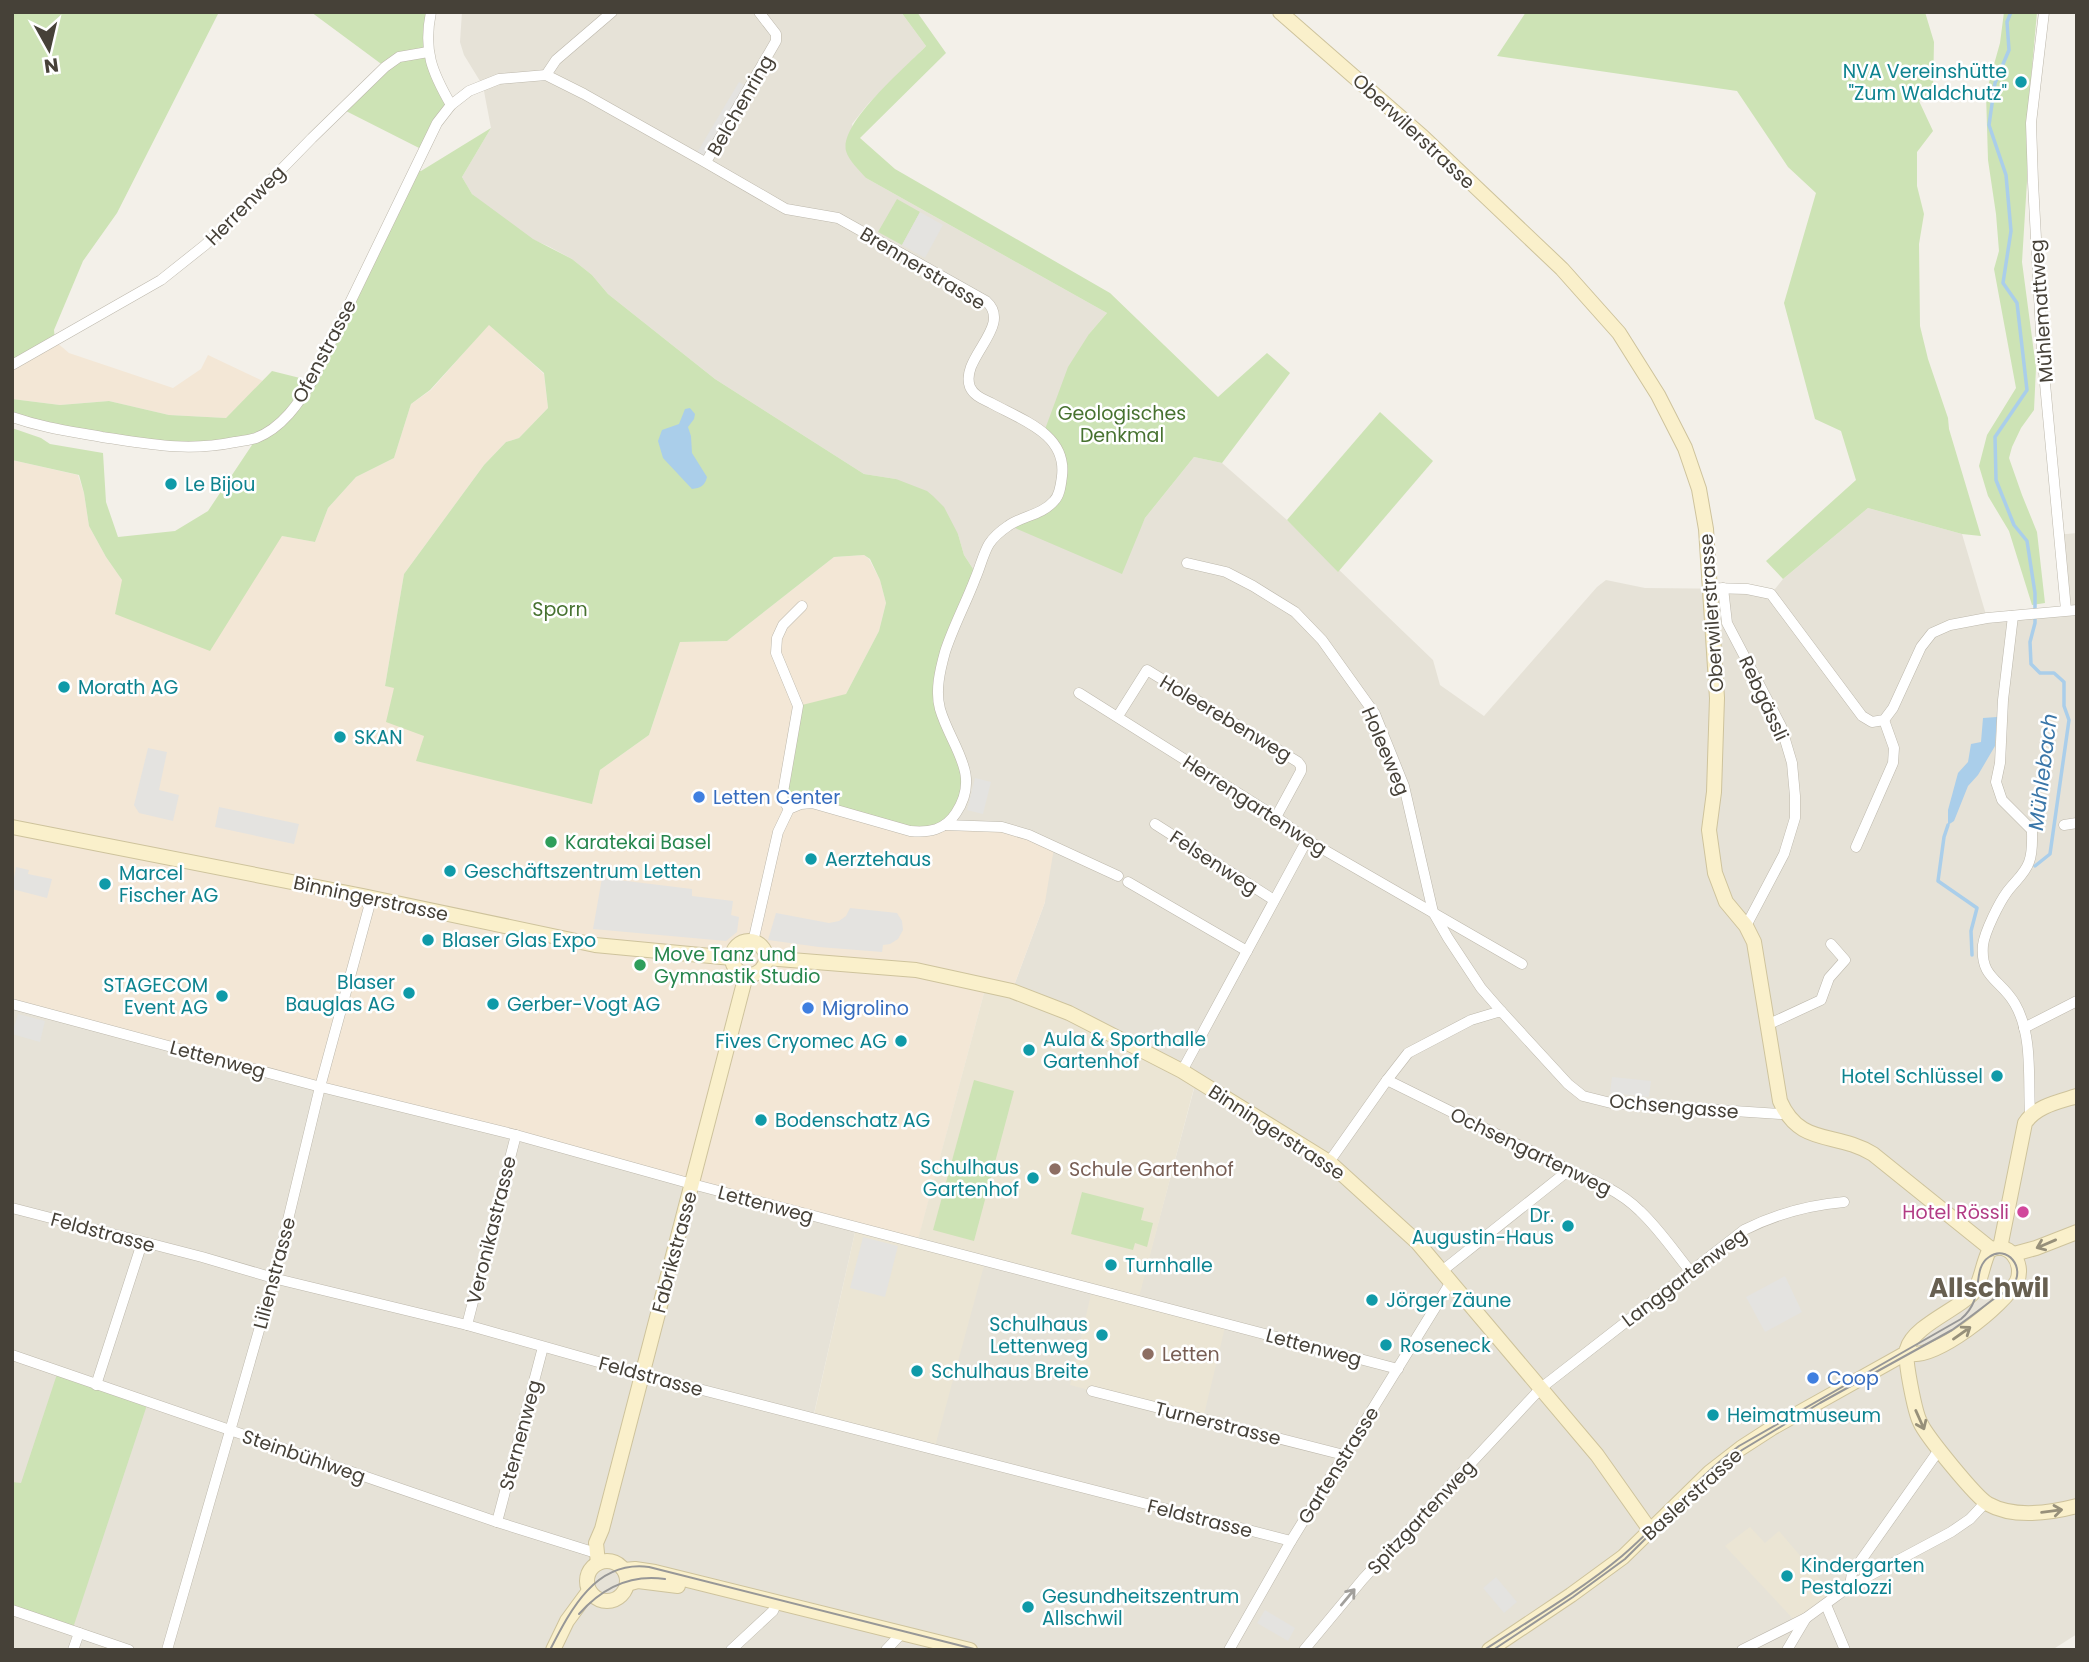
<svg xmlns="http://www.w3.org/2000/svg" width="2089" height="1662" viewBox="0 0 2089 1662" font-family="Poppins,sans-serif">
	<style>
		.residential { fill: #e6e2d7 }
		.commercial { fill: #f3e7d6 }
		.education { fill: #ebe5d4 }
		.green { fill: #cde3b5 }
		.parking { fill: #e4e3e0 }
		.water { fill: #aaceea }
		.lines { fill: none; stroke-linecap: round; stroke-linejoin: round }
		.stream { stroke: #aaceea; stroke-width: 3.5 }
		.street-casing { stroke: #bdb8ac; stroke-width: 11 }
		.secondary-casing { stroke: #cec39c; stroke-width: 16 }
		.street { stroke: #fff; stroke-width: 10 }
		.secondary { stroke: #faf0cb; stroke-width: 14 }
		.tram { stroke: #979797; stroke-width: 2 }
		.oneway { stroke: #97907a }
		.oneway2 { stroke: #a2a09c }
		.culture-dot { fill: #0f9aa8; stroke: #fff; stroke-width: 2.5 }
		.shop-dot { fill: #3f7fe0; stroke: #fff; stroke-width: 2.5 }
		.leisure-dot { fill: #2e9e5b; stroke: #fff; stroke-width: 2.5 }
		.education-dot { fill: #8d6e63; stroke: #fff; stroke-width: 2.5 }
		.hotel-dot { fill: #d1479c; stroke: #fff; stroke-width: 2.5 }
		.labels { text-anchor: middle; stroke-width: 5; stroke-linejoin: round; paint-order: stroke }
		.culture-label { font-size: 19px; fill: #0d838f; stroke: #fff; text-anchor: start }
		.street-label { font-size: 19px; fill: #464138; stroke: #fff }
		.park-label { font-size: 19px; fill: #477230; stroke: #fff }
		.shop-label { font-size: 19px; fill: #366cbe; stroke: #fff; text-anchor: start }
		.leisure-label { font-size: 19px; fill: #27864d; stroke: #fff; text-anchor: start }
		.education-label { font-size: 19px; fill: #785e54; stroke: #fff; text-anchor: start }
		.hotel-label { font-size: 19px; fill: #b23c85; stroke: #fff; text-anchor: end }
		.water-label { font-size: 21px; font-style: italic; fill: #3a76a8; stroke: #fff }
		.district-label { font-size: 26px; font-weight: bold; fill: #675f50; stroke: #fff }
	</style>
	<rect width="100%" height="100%" fill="#f3f0e9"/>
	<!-- residential -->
	<polygon class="residential" points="462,12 901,12 926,46 868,104 852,124 866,178 1107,313 1089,334 1132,545 1145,518 1194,457 1222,463 1287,520 1433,660 1440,685 1484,716 1597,587 1606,580 1645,588 1747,589 1771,594 1783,579 1868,508 1962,534 1987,618 2063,611 2056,535 2077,533 2077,1634 2052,1650 12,1650 12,1004 856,1228 813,1418 985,1262 1137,1302 1194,1089 1012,991 1045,902 944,825 939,674 977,575 964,555 958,534 896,479 864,474 715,379 608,294 592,275 572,259 548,246 524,236 472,194 462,177 491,128 483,86 464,55 460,42"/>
	<!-- commercial -->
	<g class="commercial">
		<polygon points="489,324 544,374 548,408 519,438 506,442 484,465 404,574 385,686 394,687 424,736 417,761 592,803 600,770 649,735 680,642 727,641 834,557 864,555 869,559 880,580 886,603 879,631 846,694 812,803 944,825 1002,827 1054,848 1045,902 1012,991 984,993 917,1244 12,1004 12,460 78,475 84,493 89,526 106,557 122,580 282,536 315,542 328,508 356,477 394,458 411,404 431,390"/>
		<polygon points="55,341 69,353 173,388 201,369 208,355 263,381 226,418 169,415 109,401 60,405 12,399 12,365"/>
	</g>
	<!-- education -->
	<g class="education">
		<polygon points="1012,991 1195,1084 1138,1301 1226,1323 1203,1419 1070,1385 1092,1290 985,1262 934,1450 813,1419 856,1228 917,1243 984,993"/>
		<polygon points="1750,1527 1765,1543 1779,1531 1836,1598 1797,1623 1725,1546"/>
	</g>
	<!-- green -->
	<g class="green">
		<polygon points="12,12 219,12 117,213 83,261 54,330 55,341 12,365"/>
		<polygon points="311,12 431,12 428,52 451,105 423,150 342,109 384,66"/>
		<path d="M901 12H917L946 53 860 138 895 169 1110 293 1218 397 1267 353 1290 373 1222 463 1194 457 1145 518 1122 574 1008 525 1056 500 1063 465 1044 432 1068 367 1089 334 1107 313 866 178C859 170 849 161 846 151 839 123 907 66 926 46Z"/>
		<polygon points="1526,12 1925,12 1934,42 1933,90 1919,101 1933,131 1917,152 1917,186 1924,214 1919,244 1920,326 1928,359 1948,418 1949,429 1981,536 1962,534 1868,508 1783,579 1766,561 1856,480 1841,431 1815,419 1784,303 1816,193 1788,167 1737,91 1497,56"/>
		<polygon points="2004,12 2037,12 2027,123 2027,181 2022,262 2036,368 2034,410 2021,428 2012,447 2009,458 2022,495 2037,532 2045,603 2032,605 2009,531 1988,496 1979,466 1987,435 2016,388 1994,269 1999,251 1996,214 1988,160 1986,93 2000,43"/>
		<polygon points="491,128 462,177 472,194 533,239 572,259 592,275 608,294 715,379 864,474 896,479 927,491 933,496 944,507 958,534 964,555 977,575 946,650 938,688 967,776 952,819 926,832 812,803 789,809 782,798 798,706 846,694 879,631 886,603 880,580 870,559 864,555 834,557 727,641 680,642 649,735 600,770 592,804 416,761 424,736 386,722 394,688 385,686 404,574 484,465 506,442 519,438 548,408 544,373 489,325 430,390 411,404 394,458 356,477 328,508 315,542 282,536 210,651 115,614 122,580 106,557 89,526 84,493 79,475 12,460 12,428 41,438 50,444 103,453 106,502 118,537 175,531 208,511 256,439 177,447 12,417 12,399 60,405 109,401 169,415 226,418 272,371 312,381 415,168 421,171"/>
		<polygon points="897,199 920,212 902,245 878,232"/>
		<polygon points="1380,412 1433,461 1338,572 1287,520"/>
		<polygon points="974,1080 1014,1091 974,1241 933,1230"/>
		<polygon points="1082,1192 1144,1208 1141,1220 1153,1223 1147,1247 1135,1243 1133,1250 1071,1234"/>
		<polygon points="58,1371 148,1402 72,1631 12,1610 12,1482 21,1483"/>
	</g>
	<!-- parking -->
	<g class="parking">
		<polygon points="739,82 750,88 706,162 695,156"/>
		<polygon points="920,212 943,225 925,258 902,245"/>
		<polygon points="148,748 167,752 159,790 179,795 173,821 139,813 134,805"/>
		<polygon points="975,778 991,782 983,814 967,810"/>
		<polygon points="219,807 299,824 294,844 215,827"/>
		<polygon points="16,867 29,870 28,874 52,879 47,898 12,889"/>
		<polygon points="602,878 692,889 692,896 733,901 731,915 739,917 737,932 726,941 593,929"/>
		<polygon points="850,908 897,913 902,921 903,930 898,939 890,944 883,945 882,952 819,947 768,940 776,913 829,923 839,921 846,916"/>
		<polygon points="18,1014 45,1021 40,1042 12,1034"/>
		<polygon points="1612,1077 1651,1081 1649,1097 1610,1093"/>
		<polygon points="863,1237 898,1246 885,1297 850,1288"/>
		<polygon points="1785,1276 1802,1312 1765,1332 1746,1297"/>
		<polygon points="1496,1577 1517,1602 1504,1613 1483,1588"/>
		<polygon points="1265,1610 1295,1628 1288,1641 1257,1623"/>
	</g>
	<!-- water -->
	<g class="water">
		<path d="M690 408 695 414 694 419 688 427 691 436 692 453 707 477C705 486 700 488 692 489L663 458 658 441 662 430 679 424 685 409Z"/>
		<polygon points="1997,717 1995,746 1978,775 1968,786 1954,821 1948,825 1948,810 1958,773 1968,762 1971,744 1981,742 1983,718"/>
	</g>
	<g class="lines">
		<!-- stream -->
		<g class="stream">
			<polyline points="2011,12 2007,22 2009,50 1995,83 1989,125 2006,175 2011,231 2003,283 2017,303 2027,390 1995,437 1996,480 2014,525 2027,541 2035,593 2035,623 2030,642 2031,664 2040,673 2054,673 2064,682 2064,706 2069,720 2050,854 2035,866"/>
			<polyline points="1948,825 1944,837 1938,881 1977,908 1971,931 1972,955"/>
		</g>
		<!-- street casing -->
		<g class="street-casing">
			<g id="street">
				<path d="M431 12C423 51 432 72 451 105"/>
				<polyline points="2044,12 2031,123 2033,182 2042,351 2066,610"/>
				<polyline points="546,75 556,60 612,12"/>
				<polyline points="706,162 776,41 776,34 759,12"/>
				<polyline points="12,365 161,280 205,245 234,218 312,138 385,67 399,57 428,52"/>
				<path d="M12 417C44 428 69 431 102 437 149 444 187 452 235 442 242 441 250 440 256 438 282 428 299 403 312 381L437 123 451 105 469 91 499 79 546 75 584 94 703 161 786 209 838 218 986 301C1014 326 959 358 970 387 974 396 983 399 991 403 1022 420 1067 434 1062 476 1061 484 1060 495 1054 501 1042 515 1022 516 1008 526 1002 530 993 538 989 544 983 554 980 568 975 579 966 603 953 627 945 652 940 670 935 691 940 709 951 747 982 774 956 813 945 830 929 833 910 831L812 803 801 804 789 809 778 832 753 942"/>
				<polyline points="1187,563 1226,572 1253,586 1295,612 1322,640 1375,714 1404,786 1433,912 1448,938 1481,988 1501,1011"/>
				<polyline points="1710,588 1747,589 1771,594 1862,716 1872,722 1884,720 1893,708 1921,647 1932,633 1950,625 1987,618 2077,610"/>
				<polyline points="1723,588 1727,623 1781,726 1792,763 1795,796 1795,818 1784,854 1746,926"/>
				<path d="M2013 616 2003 700 2000 763 1996 782 2002 800 2032 830C2032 840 2033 852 2029 862 2025 874 2015 881 2007 892 1999 903 1985 931 1983 945 1980 979 2001 979 2015 1004 2033 1035 2028 1079 2030 1114"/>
				<polyline points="1079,693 1276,817 1307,840 1522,964"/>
				<polyline points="1118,716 1147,670 1298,762 1301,766 1301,771 1276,817"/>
				<polyline points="789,809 782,798 798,706 776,653 777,638 783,625 802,606"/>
				<polyline points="1155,824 1274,900"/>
				<polyline points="945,825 1002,827 1029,835 1118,876"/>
				<polyline points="2064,825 2077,823"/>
				<polyline points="1856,847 1893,763 1894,748 1884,720"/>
				<polyline points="1128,882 1247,951"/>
				<polyline points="12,1004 317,1086 516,1135 692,1184 1398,1369"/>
				<polyline points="1767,1025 1821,1000 1829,978 1845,960 1831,944"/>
				<polyline points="2024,1028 2077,1001"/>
				<polyline points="1182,1071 1307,840"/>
				<path d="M1387 1080 1569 1170C1594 1180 1621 1192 1640 1211 1659 1229 1674 1251 1690 1271"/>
				<polyline points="1329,1162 1387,1080 1408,1053 1471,1020 1501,1011 1568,1084 1583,1096 1611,1103 1781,1114 1785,1113"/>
				<polyline points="12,1208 202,1257 277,1279 467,1325 648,1376 1291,1541"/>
				<polyline points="1442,1271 1569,1170"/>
				<polyline points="467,1325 516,1135"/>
				<polyline points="12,1355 497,1522 596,1553"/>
				<polyline points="96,1385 142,1243"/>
				<polyline points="1092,1391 1344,1455"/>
				<polyline points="497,1522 543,1347"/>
				<polyline points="1850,1586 1852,1573 1939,1450"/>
				<polyline points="1826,1605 1845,1650"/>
				<polyline points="12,1610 129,1650"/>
				<polyline points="73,1650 79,1633"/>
				<polyline points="167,1650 274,1278 320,1087 369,907 363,896"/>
				<polyline points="731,1650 773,1611 776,1604 770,1602"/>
				<polyline points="886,1650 903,1632"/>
				<polyline points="1229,1650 1291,1541 1451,1282"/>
				<path d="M1304 1650 1363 1579 1541 1388 1744 1230C1776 1214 1809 1205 1844 1202"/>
				<polyline points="1742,1650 1806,1618 1850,1586 1951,1532 1970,1519 1985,1503"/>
				<polyline points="1787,1650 1806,1618"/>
			</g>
		</g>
		<!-- secondary casing -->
		<g class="secondary-casing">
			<g id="secondary">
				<path d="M1280 12 1423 137 1562 269 1619 333 1658 395 1685 448 1699 489 1706 529 1717 698 1714 792 1709 830 1715 873 1726 902 1746 926 1754 942 1780 1101C1800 1147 1836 1131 1873 1154L1991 1249"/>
				<polyline points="12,827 363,896 595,945 732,958"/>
				<circle cx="749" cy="958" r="17"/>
				<polyline points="766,958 916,970 1012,991 1069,1013 1182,1071 1329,1162 1417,1242 1597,1455 1650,1530"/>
				<path d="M2000 1248 2025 1123C2036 1106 2058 1102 2077 1096"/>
				<polyline points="2014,1254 2036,1248 2077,1232"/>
				<path d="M1906 1353C1933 1363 2005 1305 2017 1281 2025 1263 2008 1239 1989 1251 1982 1264 1981 1286 1971 1295 1954 1311 1913 1327 1907 1349 1904 1359 1915 1412 1920 1422 1926 1436 1976 1497 1988 1504 2013 1518 2050 1513 2077 1506"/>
				<circle cx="607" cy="1581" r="20"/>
				<polyline points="598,1563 596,1543 602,1529 746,975"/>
				<polyline points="624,1570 635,1569 655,1572 970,1650"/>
				<polyline points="627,1584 638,1581 678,1586"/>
				<polyline points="553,1650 567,1621 589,1591"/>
				<polyline points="1489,1650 1571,1595 1623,1557 1710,1472 1741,1448 1772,1428 1906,1353"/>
			</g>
		</g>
		<!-- street -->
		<use href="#street" class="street"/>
		<!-- secondary -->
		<use href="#secondary" class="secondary"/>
		<!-- tram -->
		<g class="tram">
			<path d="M579 1614C602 1588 630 1574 665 1579"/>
			<path d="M550 1650C571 1609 596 1560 649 1567L978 1650"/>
			<path d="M1484 1650C1530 1620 1580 1591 1622 1556 1663 1521 1696 1478 1739 1446L1961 1319C1987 1297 1970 1270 1989 1257 2007 1244 2026 1268 2013 1285 2008 1291 1998 1296 1991 1301 1978 1311 1965 1321 1952 1330L1820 1403 1742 1450 1711 1474 1625 1559 1573 1597 1493 1650"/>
		</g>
	</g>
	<!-- one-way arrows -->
	<defs><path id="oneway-shaft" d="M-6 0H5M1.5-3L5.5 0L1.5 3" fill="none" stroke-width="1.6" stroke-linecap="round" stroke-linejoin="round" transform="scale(1.75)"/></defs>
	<g class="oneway">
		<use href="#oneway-shaft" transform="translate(2046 1244) rotate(157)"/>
		<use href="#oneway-shaft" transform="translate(1962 1333) rotate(-35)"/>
		<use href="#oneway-shaft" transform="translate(1920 1420) rotate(66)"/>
		<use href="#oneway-shaft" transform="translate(2052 1511) rotate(-7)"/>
	</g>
	<use class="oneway2" href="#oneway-shaft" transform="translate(1348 1597) rotate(-50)"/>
	<!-- markers -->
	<g class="culture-dot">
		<circle cx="2021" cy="82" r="7"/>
		<circle cx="171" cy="484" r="7"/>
		<circle cx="64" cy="687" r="7"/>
		<circle cx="340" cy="737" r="7"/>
		<circle cx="811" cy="859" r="7"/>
		<circle cx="450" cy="871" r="7"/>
		<circle cx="105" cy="884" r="7"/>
		<circle cx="428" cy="940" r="7"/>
		<circle cx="409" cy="993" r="7"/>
		<circle cx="222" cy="996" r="7"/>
		<circle cx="493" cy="1004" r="7"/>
		<circle cx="901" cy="1041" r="7"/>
		<circle cx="1029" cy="1050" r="7"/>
		<circle cx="1997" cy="1076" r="7"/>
		<circle cx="761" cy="1120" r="7"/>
		<circle cx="1033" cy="1178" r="7"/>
		<circle cx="1568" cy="1226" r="7"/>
		<circle cx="1111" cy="1265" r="7"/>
		<circle cx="1372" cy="1300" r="7"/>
		<circle cx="1102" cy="1335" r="7"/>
		<circle cx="1386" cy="1345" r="7"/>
		<circle cx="917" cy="1371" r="7"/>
		<circle cx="1713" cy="1415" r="7"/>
		<circle cx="1787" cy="1576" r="7"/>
		<circle cx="1028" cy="1607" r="7"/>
	</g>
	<g class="shop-dot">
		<circle cx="699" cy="797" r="7"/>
		<circle cx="808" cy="1008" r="7"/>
		<circle cx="1813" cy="1378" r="7"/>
	</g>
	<g class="leisure-dot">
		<circle cx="551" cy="842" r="7"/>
		<circle cx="640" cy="965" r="7"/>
	</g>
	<g class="education-dot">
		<circle cx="1055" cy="1169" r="7"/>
		<circle cx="1148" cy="1354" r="7"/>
	</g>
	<circle class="hotel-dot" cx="2023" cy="1212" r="7"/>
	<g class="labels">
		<!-- culture labels -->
		<g class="culture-label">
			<text x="2007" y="78" text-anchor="end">NVA Vereinshütte<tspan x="2007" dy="22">"Zum Waldchutz"</tspan></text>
			<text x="185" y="491">Le Bijou</text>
			<text x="78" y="694">Morath AG</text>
			<text x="354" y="744">SKAN</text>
			<text x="825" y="866">Aerztehaus</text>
			<text x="464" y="878">Geschäftszentrum Letten</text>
			<text x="119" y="880">Marcel<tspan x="119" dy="22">Fischer AG</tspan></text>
			<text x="442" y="947">Blaser Glas Expo</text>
			<text x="395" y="989" text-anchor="end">Blaser<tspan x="395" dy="22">Bauglas AG</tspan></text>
			<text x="208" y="992" text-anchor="end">STAGECOM<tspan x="208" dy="22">Event AG</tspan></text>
			<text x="507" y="1011">Gerber-Vogt AG</text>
			<text x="1043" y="1046">Aula &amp; Sporthalle<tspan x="1043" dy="22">Gartenhof</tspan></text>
			<text x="887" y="1048" text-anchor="end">Fives Cryomec AG</text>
			<text x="1983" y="1083" text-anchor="end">Hotel Schlüssel</text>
			<text x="775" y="1127">Bodenschatz AG</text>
			<text x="1019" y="1174" text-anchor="end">Schulhaus<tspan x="1019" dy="22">Gartenhof</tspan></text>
			<text x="1554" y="1222" text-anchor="end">Dr.<tspan x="1554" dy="22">Augustin-Haus</tspan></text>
			<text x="1125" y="1272">Turnhalle</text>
			<text x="1386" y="1307">Jörger Zäune</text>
			<text x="1088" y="1331" text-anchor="end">Schulhaus<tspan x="1088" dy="22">Lettenweg</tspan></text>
			<text x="1400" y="1352">Roseneck</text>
			<text x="931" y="1378">Schulhaus Breite</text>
			<text x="1727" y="1422">Heimatmuseum</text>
			<text x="1801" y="1572">Kindergarten<tspan x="1801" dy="22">Pestalozzi</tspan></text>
			<text x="1042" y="1603">Gesundheitszentrum<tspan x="1042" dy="22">Allschwil</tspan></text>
		</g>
		<!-- street labels -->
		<g class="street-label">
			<text transform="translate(740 105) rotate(-60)" y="7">Belchenring</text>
			<text transform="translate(1414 131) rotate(43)" y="7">Oberwilerstrasse</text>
			<text transform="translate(245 205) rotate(-45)" y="7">Herrenweg</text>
			<text transform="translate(923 268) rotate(31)" y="7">Brennerstrasse</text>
			<text transform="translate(2041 311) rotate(-94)" y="7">Mühlemattweg</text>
			<text transform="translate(324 351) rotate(-62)" y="7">Ofenstrasse</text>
			<text transform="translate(1711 613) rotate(-94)" y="7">Oberwilerstrasse</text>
			<text transform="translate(1764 698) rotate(65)" y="7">Rebgässli</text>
			<text transform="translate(1226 718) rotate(31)" y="7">Holeerebenweg</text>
			<text transform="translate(1386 751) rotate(67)" y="7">Holeeweg</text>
			<text transform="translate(1255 805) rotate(33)" y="7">Herrengartenweg</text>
			<text transform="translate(1214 862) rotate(33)" y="7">Felsenweg</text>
			<text transform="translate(371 898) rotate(12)" y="7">Binningerstrasse</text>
			<text transform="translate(218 1059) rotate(15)" y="7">Lettenweg</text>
			<text transform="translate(1674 1106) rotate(5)" y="7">Ochsengasse</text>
			<text transform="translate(1277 1132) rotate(33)" y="7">Binningerstrasse</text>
			<text transform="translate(1531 1151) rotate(26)" y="7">Ochsengartenweg</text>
			<text transform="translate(766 1204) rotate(15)" y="7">Lettenweg</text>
			<text transform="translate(491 1230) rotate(-76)" y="7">Veronikastrasse</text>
			<text transform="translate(103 1232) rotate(15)" y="7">Feldstrasse</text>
			<text transform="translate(674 1252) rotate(-75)" y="7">Fabrikstrasse</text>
			<text transform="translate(274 1273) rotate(-75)" y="7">Lilienstrasse</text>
			<text transform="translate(1684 1277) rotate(-37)" y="7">Langgartenweg</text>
			<text transform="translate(1314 1347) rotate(15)" y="7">Lettenweg</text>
			<text transform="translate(651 1376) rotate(15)" y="7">Feldstrasse</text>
			<text transform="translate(1218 1423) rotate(14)" y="7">Turnerstrasse</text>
			<text transform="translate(520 1435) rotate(-75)" y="7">Sternenweg</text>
			<text transform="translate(304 1456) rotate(19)" y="7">Steinbühlweg</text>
			<text transform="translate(1338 1465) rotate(-58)" y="7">Gartenstrasse</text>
			<text transform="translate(1692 1494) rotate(-42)" y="7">Baslerstrasse</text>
			<text transform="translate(1421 1517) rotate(-47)" y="7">Spitzgartenweg</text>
			<text transform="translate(1200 1518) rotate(14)" y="7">Feldstrasse</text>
		</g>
		<!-- park labels -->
		<g class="park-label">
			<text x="1122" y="420">Geologisches<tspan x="1122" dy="22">Denkmal</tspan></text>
			<text x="560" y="616">Sporn</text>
		</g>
		<!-- shop labels -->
		<g class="shop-label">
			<text x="713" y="804">Letten Center</text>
			<text x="822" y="1015">Migrolino</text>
			<text x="1827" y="1385">Coop</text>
		</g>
		<!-- leisure labels -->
		<g class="leisure-label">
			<text x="565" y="849">Karatekai Basel</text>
			<text x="654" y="961">Move Tanz und<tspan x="654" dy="22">Gymnastik Studio</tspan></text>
		</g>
		<!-- education labels -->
		<g class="education-label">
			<text x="1069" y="1176">Schule Gartenhof</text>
			<text x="1162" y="1361">Letten</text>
		</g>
		<!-- hotel labels -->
		<g class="hotel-label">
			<text x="2009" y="1219">Hotel Rössli</text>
		</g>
		<!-- water labels -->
		<g class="water-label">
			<text transform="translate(2043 772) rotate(-83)" y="7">Mühlebach</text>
		</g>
		<!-- district labels -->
		<g class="district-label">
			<text x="1989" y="1297">Allschwil</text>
		</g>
	</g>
	<!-- border -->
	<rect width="2089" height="1662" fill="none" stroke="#464138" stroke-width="28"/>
	<!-- north arrow -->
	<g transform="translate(49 49) rotate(172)" stroke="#ffffff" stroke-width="5" paint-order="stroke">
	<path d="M0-5L12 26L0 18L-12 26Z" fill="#464138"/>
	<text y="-10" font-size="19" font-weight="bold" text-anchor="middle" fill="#464138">N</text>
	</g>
</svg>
